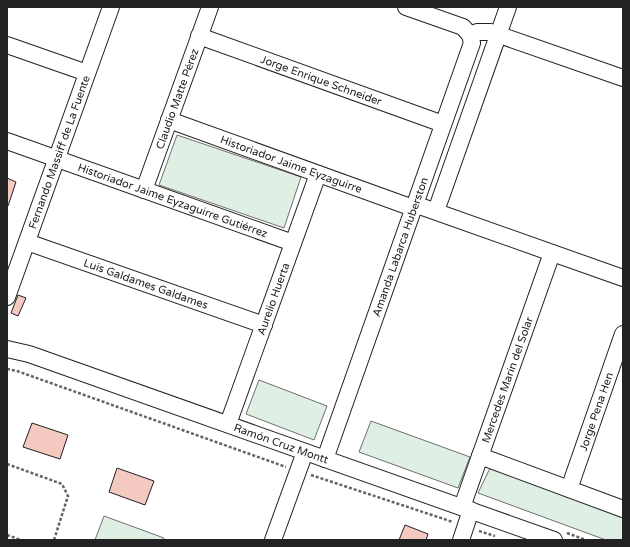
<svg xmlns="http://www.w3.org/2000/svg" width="630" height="547" viewBox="0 0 630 547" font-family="'Varela Round',sans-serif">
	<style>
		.green { fill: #e0efe3; stroke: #6f6f6f }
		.building { fill: #f3c9c0; stroke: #222 }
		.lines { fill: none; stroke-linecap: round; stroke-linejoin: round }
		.minor-casing { stroke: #222; stroke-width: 18 }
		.path { stroke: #646464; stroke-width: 2.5; stroke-dasharray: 3 2; stroke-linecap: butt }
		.minor { stroke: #fff; stroke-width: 16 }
		.labels { text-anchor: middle; stroke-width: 3; stroke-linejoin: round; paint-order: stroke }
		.street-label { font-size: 11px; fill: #222; stroke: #fff }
	</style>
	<rect width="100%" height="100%" fill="#fff"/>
	<!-- green -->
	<g class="green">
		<polygon points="177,135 301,177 284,228 159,185"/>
		<polygon points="259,380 327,406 314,440 246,414"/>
		<polygon points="371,421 470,457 458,488 359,452"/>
		<polygon points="491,466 623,513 623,540 606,540 478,493"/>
		<polygon points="104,516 164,538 163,540 95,540"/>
	</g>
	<!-- building -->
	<g class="building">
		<polygon points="7,178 16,182 8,206 7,206"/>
		<polygon points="18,295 26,298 18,316 11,313"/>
		<polygon points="32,423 68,435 60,459 23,447"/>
		<polygon points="117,468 154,481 145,505 109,492"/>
		<polygon points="405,525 428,534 426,540 399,540"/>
	</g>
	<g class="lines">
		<!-- minor casing -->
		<g class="minor-casing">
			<g id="minor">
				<polyline points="470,35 477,32 491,32 623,78"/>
				<path id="s1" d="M199 36 443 124"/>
				<polyline points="7,45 87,73"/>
				<path id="s2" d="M169 120 413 208"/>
				<path id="s3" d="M7 141 293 243"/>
				<path id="s4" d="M144 190 210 7"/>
				<polyline points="414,204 623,278"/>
				<polyline points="436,211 508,7"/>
				<path id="s5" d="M27 242 264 325"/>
				<path id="s6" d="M7 297 111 7"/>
				<path id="s7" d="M7 349 29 354 554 540"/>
				<path id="s8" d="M228 424 318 174"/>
				<polyline points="480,456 623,509"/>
				<path id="s9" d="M325 459 472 43 470 35 463 27 406 7"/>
				<path id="s10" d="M569 489 623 334"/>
				<path id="s11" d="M462 507 552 253"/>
				<polyline points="273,540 305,452"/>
				<polyline points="461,540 471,510"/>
			</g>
		</g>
		<!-- path -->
		<g class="path">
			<polyline points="7,369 17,371 286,467"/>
			<polyline points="7,464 62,484 68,496 54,540"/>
			<polyline points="311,475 453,522"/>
			<polyline points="479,531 495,536"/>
			<polyline points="567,533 586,540"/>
			<polyline points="7,535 21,540"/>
		</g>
		<!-- minor -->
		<use href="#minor" class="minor"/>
	</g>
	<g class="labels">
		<!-- street labels -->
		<g class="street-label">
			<text dy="4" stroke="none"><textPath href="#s1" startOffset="130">Jorge Enrique Schneider</textPath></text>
			<text dy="4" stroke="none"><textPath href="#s4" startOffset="97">Claudio Matte Pérez</textPath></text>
			<text dy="4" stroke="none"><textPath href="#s6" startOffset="154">Fernando Massiff de La Fuente</textPath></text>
			<text dy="4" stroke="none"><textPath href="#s2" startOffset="130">Historiador Jaime Eyzaguirre</textPath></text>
			<text dy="4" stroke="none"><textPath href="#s3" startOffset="176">Historiador Jaime Eyzaguirre Gutiérrez</textPath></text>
			<text dy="4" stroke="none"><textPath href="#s9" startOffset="225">Amanda Labarca Huberston</textPath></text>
			<text dy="4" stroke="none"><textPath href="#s5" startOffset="126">Luis Galdames Galdames</textPath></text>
			<text dy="4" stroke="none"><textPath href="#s8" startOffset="133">Aurelio Huerta</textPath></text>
			<text dy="4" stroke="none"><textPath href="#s11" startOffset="135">Mercedes Marín del Solar</textPath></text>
			<text dy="4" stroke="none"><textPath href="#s10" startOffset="82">Jorge Pena Hen</textPath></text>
			<text dy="4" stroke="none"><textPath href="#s7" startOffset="290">Ramón Cruz Montt</textPath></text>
		</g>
	</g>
	<!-- border -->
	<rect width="630" height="547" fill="none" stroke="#222222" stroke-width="16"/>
</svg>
